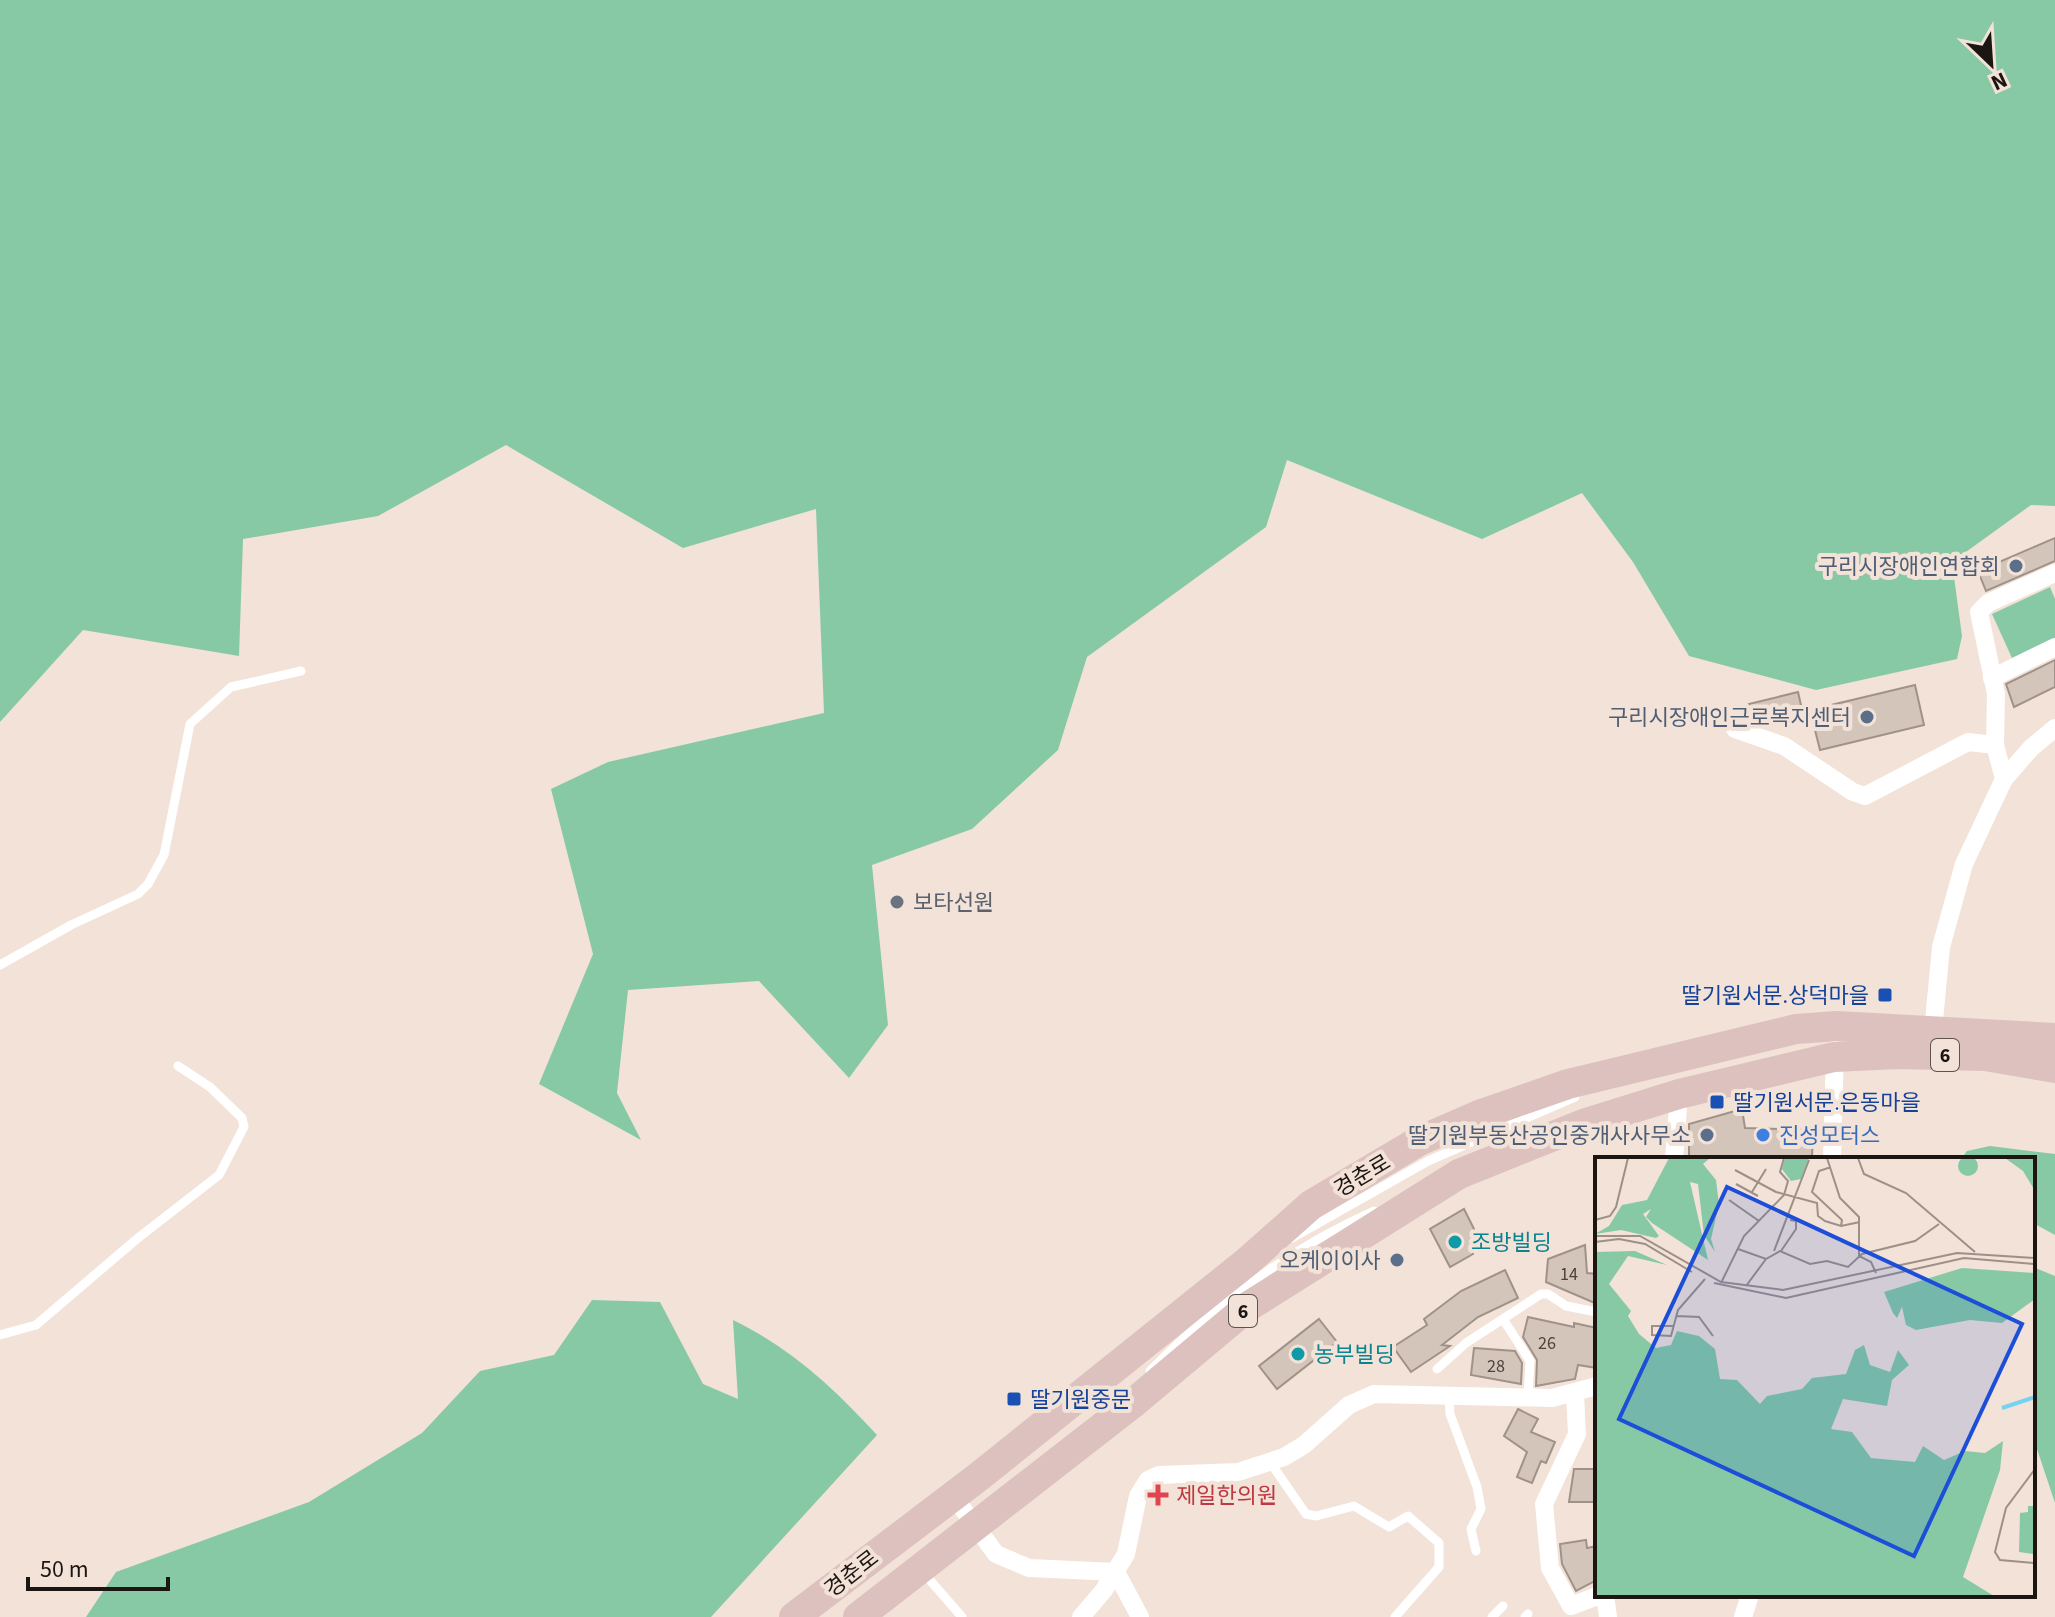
<svg xmlns="http://www.w3.org/2000/svg" width="2055" height="1617" viewBox="0 0 2055 1617" font-family="'Source Sans 3','Noto Sans KR',sans-serif">
	<style>
		.green { fill: #87c9a5 }
		.building { fill: #d4c5ba; stroke: #a09288; stroke-width: 2 }
		.lines { fill: none; stroke-linecap: round; stroke-linejoin: round }
		.lane { stroke: #fff; stroke-width: 9 }
		.street { stroke: #fff; stroke-width: 18 }
		.primary { stroke: #dcc1bf; stroke-width: 30 }
		.service-dot { fill: #5c6f8a; stroke: #f2e2d7; stroke-width: 3 }
		.worship-dot { fill: #6b7280; stroke: #f2e2d7; stroke-width: 3 }
		.transit-dot { fill: #1a4fb4; stroke: #f2e2d7; stroke-width: 3 }
		.shop-dot { fill: #3f7fe0; stroke: #f2e2d7; stroke-width: 3 }
		.culture-dot { fill: #0f9aa8; stroke: #f2e2d7; stroke-width: 3 }
		.health-dot { fill: #e0444e; stroke: #f2e2d7; stroke-width: 3 }
		.labels { text-anchor: middle; stroke-width: 8; stroke-linejoin: round; paint-order: stroke }
		.number-label { font-size: 18px; fill: #4a423d }
		.shield { fill: #f2e2d7; stroke: #5c534e; stroke-width: 2 }
		.shield-label { font-size: 20px; font-weight: bold; fill: #1c1613 }
		.service-label { font-size: 22px; fill: #4e5e75; stroke: #f2e2d7; text-anchor: end }
		.worship-label { font-size: 22px; fill: #5b616d; stroke: #f2e2d7; text-anchor: start }
		.transit-label { font-size: 22px; fill: #164399; stroke: #f2e2d7; text-anchor: start }
		.shop-label { font-size: 22px; fill: #366cbe; stroke: #f2e2d7; text-anchor: start }
		.street-label { font-size: 22px; fill: #1c1613; stroke: #f2e2d7 }
		.culture-label { font-size: 22px; fill: #0d838f; stroke: #f2e2d7; text-anchor: start }
		.health-label { font-size: 22px; fill: #be3a42; stroke: #f2e2d7; text-anchor: start }
		.inset-river { fill: none; stroke: #73d4f1; stroke-width: 4 }
		.inset-road { fill: none; stroke: #9c9089; stroke-width: 2 }
		.view { fill: #1d4ed8; fill-opacity: 0.15; stroke: #1d4ed8; stroke-width: 4 }
		.inset-edge { fill: none; stroke: #1c1613; stroke-width: 4 }
	</style>
	<rect width="100%" height="100%" fill="#f2e2d7"/>
	<!-- green -->
	<g class="green">
		<polygon points="0,0 2055,0 2055,506 2031,505 1952,562 1962,636 1957,659 1816,690 1689,656 1633,562 1582,493 1482,539 1287,460 1266,527 1087,657 1058,750 972,829 872,865 888,1025 849,1078 759,981 628,990 617,1093 641,1140 539,1084 593,954 551,789 608,762 824,713 816,509 683,548 506,445 378,516 243,539 239,656 83,630 0,722"/>
		<polygon points="2050,587 2055,599 2055,638 2012,658 1992,614"/>
		<polygon points="1990,1146 2055,1154 2055,1235 2033,1223 2033,1159 1961,1159 1967,1151"/>
		<polygon points="2033,1267 2055,1276 2055,1503 2033,1437"/>
		<path d="M592 1300 660 1302 703 1384 738 1399 733 1320C791 1348 834 1388 877 1435L711 1617H86L116 1572 309 1502 422 1433 480 1371 554 1355Z"/>
	</g>
	<!-- building -->
	<g class="building">
		<polygon points="2055,538 2055,561 1986,591 1978,571"/>
		<polygon points="2055,660 2055,687 2014,707 2006,684"/>
		<polygon points="1915,685 1924,725 1820,750 1810,710"/>
		<polygon points="1798,692 1803,714 1759,725 1753,723 1749,704"/>
		<polygon points="1742,1109 1745,1128 1813,1130 1812,1159 1689,1159 1689,1124"/>
		<polygon points="1464,1209 1474,1229 1473,1254 1450,1267 1430,1229"/>
		<polygon points="1585,1245 1587,1273 1597,1274 1597,1304 1546,1282 1548,1259"/>
		<polygon points="1505,1270 1518,1298 1478,1317 1442,1345 1450,1346 1411,1372 1393,1347 1427,1325 1424,1319 1461,1291"/>
		<polygon points="1528,1317 1574,1327 1574,1323 1597,1328 1597,1368 1578,1365 1575,1379 1536,1386 1537,1360 1523,1337"/>
		<polygon points="1319,1319 1337,1342 1277,1389 1259,1366"/>
		<polygon points="1474,1348 1515,1351 1522,1363 1521,1384 1471,1375"/>
		<polygon points="1518,1409 1538,1419 1531,1432 1555,1442 1546,1463 1541,1461 1532,1483 1517,1477 1527,1452 1504,1436"/>
		<polygon points="1574,1469 1597,1469 1597,1502 1569,1502"/>
		<polygon points="1586,1540 1587,1548 1597,1546 1597,1580 1576,1591 1562,1564 1560,1544"/>
	</g>
	<g class="lines">
		<!-- lane -->
		<g class="lane">
			<polyline points="0,965 71,925 138,894 148,884 164,855 190,724 231,687 301,671"/>
			<polyline points="1292,1238 1428,1161 1575,1097"/>
			<polyline points="1503,1319 1530,1361 1528,1397"/>
			<polyline points="0,1335 36,1325 138,1238 219,1175 244,1127 242,1118 210,1087 178,1066"/>
			<polyline points="1437,1369 1466,1343 1541,1294 1548,1294 1566,1306 1597,1312"/>
			<path d="M1150 1371C1214 1306 1290 1248 1374 1211"/>
			<polyline points="1449,1395 1450,1414 1477,1487 1481,1509 1471,1529 1476,1551"/>
			<polyline points="1270,1462 1306,1514 1316,1516 1354,1506 1389,1527 1408,1516 1439,1543 1439,1567 1395,1617"/>
			<polyline points="922,1571 962,1617"/>
			<polyline points="1492,1617 1503,1606"/>
			<polyline points="1525,1617 1528,1614"/>
		</g>
		<!-- street -->
		<g class="street">
			<polyline points="1992,678 2055,647"/>
			<polyline points="1735,729 1784,746 1853,792 1865,796 1968,742 1995,745"/>
			<polyline points="2004,779 2031,748 2055,728"/>
			<polyline points="1933,1031 1941,947 1964,864 2004,779 1995,745 1996,694 1979,612 1988,603 2055,573"/>
			<polyline points="1674,1159 1679,1094"/>
			<polyline points="1832,1159 1835,1050"/>
			<polyline points="1575,1394 1577,1434 1544,1504 1550,1568 1571,1606 1600,1595"/>
			<polyline points="954,1497 996,1554 1029,1568 1116,1572 1140,1617"/>
			<polyline points="1605,1595 1608,1617"/>
			<polyline points="1081,1617 1104,1590 1126,1554 1138,1496 1148,1480 1159,1475 1238,1472 1284,1457 1304,1445 1349,1405 1374,1394 1552,1398 1597,1386"/>
			<polyline points="1743,1617 1750,1595"/>
		</g>
		<!-- primary -->
		<g class="primary">
			<polyline points="794,1617 977,1478 1248,1261 1311,1205 1419,1141 1479,1115 1568,1084 1796,1029 1837,1026 2055,1038"/>
			<polyline points="858,1617 1132,1404 1249,1306 1459,1174 1586,1123 1679,1094 1834,1057 1897,1054 1985,1056 2055,1068"/>
		</g>
	</g>
	<!-- markers -->
	<g class="service-dot">
		<circle cx="2016" cy="566" r="8"/>
		<circle cx="1867" cy="717" r="8"/>
		<circle cx="1707" cy="1135" r="8"/>
		<circle cx="1397" cy="1260" r="8"/>
	</g>
	<circle class="worship-dot" cx="897" cy="902" r="8"/>
	<g class="transit-dot">
		<rect x="1877" y="987" width="16" height="16" rx="4"/>
		<rect x="1709" y="1094" width="16" height="16" rx="4"/>
		<rect x="1006" y="1391" width="16" height="16" rx="4"/>
	</g>
	<circle class="shop-dot" cx="1763" cy="1135" r="8"/>
	<g class="culture-dot">
		<circle cx="1455" cy="1242" r="8"/>
		<circle cx="1298" cy="1354" r="8"/>
	</g>
	<path class="health-dot" d="M1154 1483h8v8h8v8h-8v8h-8v-8h-8v-8h8z"/>
	<g class="labels">
		<!-- number labels -->
		<g class="number-label">
			<text x="1569" y="1280">14</text>
			<text x="1547" y="1349">26</text>
			<text x="1496" y="1372">28</text>
		</g>
		<!-- shield labels -->
		<g class="shield">
			<rect x="1931" y="1039" width="28" height="32" rx="6"/>
			<rect x="1229" y="1295" width="28" height="32" rx="6"/>
		</g>
		<g class="shield-label">
			<text x="1945" y="1062">6</text>
			<text x="1243" y="1318">6</text>
		</g>
		<!-- service labels -->
		<g class="service-label">
			<text x="2000" y="574">구리시장애인연합회</text>
			<text x="1851" y="725">구리시장애인근로복지센터</text>
			<text x="1691" y="1143">딸기원부동산공인중개사사무소</text>
			<text x="1381" y="1268">오케이이사</text>
		</g>
		<!-- worship labels -->
		<g class="worship-label">
			<text x="913" y="910">보타선원</text>
		</g>
		<!-- transit labels -->
		<g class="transit-label">
			<text x="1869" y="1003" text-anchor="end">딸기원서문.상덕마을</text>
			<text x="1733" y="1110">딸기원서문.은동마을</text>
			<text x="1030" y="1407">딸기원중문</text>
		</g>
		<!-- shop labels -->
		<g class="shop-label">
			<text x="1779" y="1143">진성모터스</text>
		</g>
		<!-- street labels -->
		<g class="street-label">
			<text transform="translate(1362 1175) rotate(-31)" y="8">경춘로</text>
			<text transform="translate(851 1573) rotate(-38)" y="8">경춘로</text>
		</g>
		<!-- culture labels -->
		<g class="culture-label">
			<text x="1471" y="1250">조방빌딩</text>
			<text x="1314" y="1362">농부빌딩</text>
		</g>
		<!-- health labels -->
		<g class="health-label">
			<text x="1176" y="1503">제일한의원</text>
		</g>
	</g>
	<!-- overview -->
	<g transform="translate(1595 1157)">
		<rect width="440" height="440" fill="#f2e2d7"/>
		<path d="M363 9a10 10 0 1 1 20 0a10 10 0 1 1-20 0ZM74 1H115L108 7 121 23 124 47 116 82 120 95 109 78 103 27 95 25 113 103 57 66 51 60 56 52 48 57 64 79 61 81 26 73 0 77 14 69 27 48 52 43ZM190 1H214L206 22 196 24 187 12ZM410 1H440V34L428 14ZM40 94 72 108 33 99 14 127 36 154 33 159 44 177 61 191 76 188 82 174 104 179 120 192 125 222 142 223 165 247 172 239 207 232 217 221 251 217 260 193 269 188 275 208 295 215 303 193 314 208 297 223 292 249 248 242 236 272 257 275 276 301 320 305 328 289 349 303 370 294 390 296 408 284 405 313 368 420 399 439H0V95ZM367 111 440 116V142L407 166 375 163 321 173 311 168 307 150 302 161 298 156 289 135ZM433 349H440L438 397 424 395 425 356 433 355Z" fill="#87c9a5"/>
		<path class="inset-river" d="M407 251 440 240"/>
		<path class="inset-road" d="M232 1 245 41 264 60V99L276 105 281 116M263 1 269 17 311 36 380 95M236 10 224 14 217 35 247 63 246 69M140 13 181 35 222 46 223 59 230 64 246 69 265 65M141 27 163 39M157 35 171 12M134 43 164 64M0 63 15 59 21 50 33 1M0 79H45L126 125 188 133 362 96 440 101M0 85 24 82 50 87 97 115M143 92 171 102 185 94 215 107 232 104 253 110 267 97 320 84 344 67M179 94 214 3M186 94 201 72V64L195 63M119 126 191 141 369 101 440 107M126 126 149 79 189 38 193 24 185 15 189 1M151 129 171 102M82 159 104 160 118 179M78 169H57V178L76 179 83 153 110 122M440 312 411 351 400 395 405 403 440 406"/>
		<path class="view" d="M132 30 427 167 319 399 24 262Z"/>
		<rect width="440" height="440" class="inset-edge"/>
	</g>
	<!-- north arrow -->
	<g transform="translate(1991 64) rotate(155)" stroke="#f2e2d7" stroke-width="6" paint-order="stroke">
	<path d="M0-6L14 30L0 20L-14 30Z" fill="#1c1613"/>
	<text y="-12" font-size="22" font-weight="bold" text-anchor="middle" fill="#1c1613">N</text>
	</g>
	<!-- scale -->
	<path d="M28 1577v12h140v-12" fill="none" stroke="#1c1613" stroke-width="4"/>
	<text x="40" y="1577" font-size="24" fill="#1c1613" stroke="#f2e2d7" stroke-width="6" paint-order="stroke">50 m</text>
</svg>
